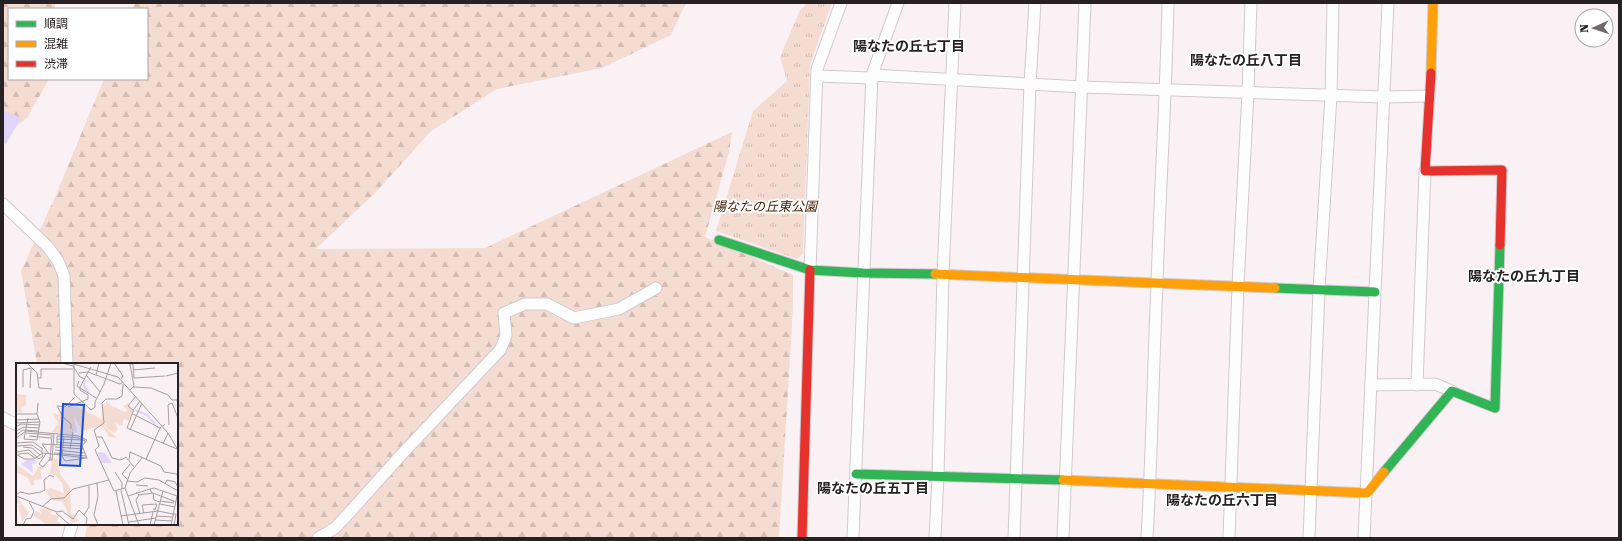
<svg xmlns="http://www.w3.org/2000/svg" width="1622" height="541" viewBox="0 0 1622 541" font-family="'Roboto Serif','Noto Sans JP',serif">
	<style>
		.grass { fill: url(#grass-tufts) }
		.forest { fill: url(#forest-firs) }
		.water { fill: #e1d6fa }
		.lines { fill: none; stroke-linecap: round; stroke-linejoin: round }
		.street-casing { stroke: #d1cacd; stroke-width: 13 }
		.fast-casing { stroke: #d1cacd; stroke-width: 11 }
		.slow-casing { stroke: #d1cacd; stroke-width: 11 }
		.jam-casing { stroke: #d1cacd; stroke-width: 11 }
		.street { stroke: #fefdfe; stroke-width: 11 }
		.fast { stroke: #30b455; stroke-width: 9 }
		.slow { stroke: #ff9f0a; stroke-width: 9 }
		.jam { stroke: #e5322d; stroke-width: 9 }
		.labels { text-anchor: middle; stroke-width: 4; stroke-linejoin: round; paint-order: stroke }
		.park-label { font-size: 13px; font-style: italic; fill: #4a2408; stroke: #fff }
		.neighbourhood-label { font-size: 14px; font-weight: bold; fill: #272123; stroke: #fff }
		.inset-river { fill: none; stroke: #e1d6fa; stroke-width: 2 }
		.inset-road { fill: none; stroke: #a69ea1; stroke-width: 1 }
		.view { fill: #1d4ed8; fill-opacity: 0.15; stroke: #1d4ed8; stroke-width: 2 }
		.inset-edge { fill: none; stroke: #272123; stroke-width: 2 }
	</style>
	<defs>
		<pattern id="grass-tufts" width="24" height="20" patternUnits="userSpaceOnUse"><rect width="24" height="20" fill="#f5dcd2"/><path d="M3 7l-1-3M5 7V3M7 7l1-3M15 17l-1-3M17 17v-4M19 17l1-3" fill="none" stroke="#d2bcb4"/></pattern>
		<pattern id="forest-firs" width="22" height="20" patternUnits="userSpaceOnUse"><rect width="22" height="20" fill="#f5dcd2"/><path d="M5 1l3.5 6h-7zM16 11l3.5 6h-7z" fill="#d2bcb4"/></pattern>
	</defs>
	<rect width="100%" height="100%" fill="#faf1f5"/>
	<!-- grass -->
	<polygon class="grass" points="807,3 832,3 810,65 803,254 797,259 716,231 753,111 787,81 780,57 799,12"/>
	<!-- forest -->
	<g class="forest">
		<polygon points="3,3 55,3 55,9 9,9 9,79 49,79 27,118 3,137"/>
		<polygon points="135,3 686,3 671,35 602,68 497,89 431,131 376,192 316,249 485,248 732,132 729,152 705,237 793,275 793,308 779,538 85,538 87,524 177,524 177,364 37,364 21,271 55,197 104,79 147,79 147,9 133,9"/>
	</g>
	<!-- water -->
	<polygon class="water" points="3,110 21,118 6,144 3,142"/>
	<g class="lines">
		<!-- street casing -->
		<g class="street-casing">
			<g id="street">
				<polyline points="872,75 1082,87 1384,97 1429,96"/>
				<polyline points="817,76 872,78"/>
				<polyline points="3,204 48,247 58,261 64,276 67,364"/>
				<polyline points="810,270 817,69 841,3"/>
				<polyline points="1371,385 1435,384 1452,391"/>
				<polyline points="1417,385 1425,171"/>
				<polyline points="3,418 17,425"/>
				<polyline points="68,538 72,524"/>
				<polyline points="318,538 335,528 349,513 402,454 500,350 506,336 504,313 525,304 547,304 574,318 619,309 656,288"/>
				<polyline points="853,538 872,75 898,3"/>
				<polyline points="935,538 938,476 943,274 955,3"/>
				<polyline points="1014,538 1030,84 1035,3"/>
				<polyline points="1063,538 1085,3"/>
				<path d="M1147 538C1152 453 1153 369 1157 284 1160 190 1166 97 1168 3"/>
				<polyline points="1229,538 1238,286 1248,92 1251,3"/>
				<polyline points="1309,538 1319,290 1331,95 1333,3"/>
				<polyline points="1364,538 1388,3"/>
			</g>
		</g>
		<!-- fast casing -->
		<g class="fast-casing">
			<g id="fast">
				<polyline points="719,240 810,270 863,273 935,274"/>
				<polyline points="1275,288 1375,292"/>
				<polyline points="1384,472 1452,391 1495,408 1500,245"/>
				<polyline points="856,474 1063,480"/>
			</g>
		</g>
		<!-- slow casing -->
		<g class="slow-casing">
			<g id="slow">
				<polyline points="1431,73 1433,3"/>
				<polyline points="935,274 1275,288"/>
				<polyline points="1063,480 1367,493 1384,472"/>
			</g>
		</g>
		<!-- jam casing -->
		<g class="jam-casing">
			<g id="jam">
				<polyline points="1431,73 1425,171 1502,170 1500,245"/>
				<polyline points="802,538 810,270"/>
			</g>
		</g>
		<!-- street -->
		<use href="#street" class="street"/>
		<!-- fast -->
		<use href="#fast" class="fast"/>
		<!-- slow -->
		<use href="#slow" class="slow"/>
		<!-- jam -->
		<use href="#jam" class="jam"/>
	</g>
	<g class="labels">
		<!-- park labels -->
		<g class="park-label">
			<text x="765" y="211">陽なたの丘東公園</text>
		</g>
		<!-- neighbourhood labels -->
		<g class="neighbourhood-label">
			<text x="909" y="51">陽なたの丘七丁目</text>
			<text x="1246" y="65">陽なたの丘八丁目</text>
			<text x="1524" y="281">陽なたの丘九丁目</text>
			<text x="873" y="493">陽なたの丘五丁目</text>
			<text x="1222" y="505">陽なたの丘六丁目</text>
		</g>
	</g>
	<!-- overview -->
	<g transform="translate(16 363)">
		<rect width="162" height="162" fill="#faf1f5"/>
		<path d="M0 31 10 32V42L5 44 6 50 0 49ZM98 44 110 49 106 63 100 60 101 67 98 70 90 64 92 52Z" fill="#f5dcd2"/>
		<path d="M90 38 97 44 89 64 101 75 93 74 87 64 83 63 67 68 58 54 61 70 57 68 56 72 36 69 42 60 37 50 44 52 46 44 57 42 86 56 87 41 90 42ZM112 40 117 49 112 58 106 54 111 47 107 43ZM32 93 42 96 44 111 54 124 55 150 63 158 56 160 47 139 37 137 29 129 34 125 48 130 46 120 39 112 34 110 36 99ZM0 101 17 113 23 103 29 104 24 108 26 116 18 117V122H15L12 115 0 109ZM1 134 13 151 6 159 2 142 5 141 0 140ZM24 145 36 147 34 151 43 153 41 158 47 162H31L18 153V150L21 148 25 151Z" fill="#f5dcd2"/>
		<path d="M84 89 89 90 96 100H85L82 90ZM11 97H20L21 100 16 101 17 110 5 101Z" fill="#e1d6fa"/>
		<path class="inset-river" d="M69 17 68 23 73 30M119 47 131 52 139 61"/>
		<path class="inset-road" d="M11 0 21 10 23 25 36 26M46 0 57 3 64 14 69 16M54 0 102 14 152 70 162 87M98 0 107 13 105 16M58 1V31L75 47 79 44V39L88 21 95 0M114 1H117L118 15 149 13M117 7 139 5M63 10 72 9 104 21 107 19M80 12 83 0M71 13 84 29M150 13 162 10M22 15H25V6H57M63 18 61 23 80 35M107 21 106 33 101 36H90L86 40 88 60 78 67 83 83 79 87 98 128 109 125M7 24V7L15 5M64 24 75 4M117 24 135 25 152 32 156 37H161L162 41M14 25 15 5M114 27 118 23 114 1M124 38 118 46 111 65 161 86M156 40 162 55M41 43 47 54 55 61V66M41 43 49 44 59 34M52 44 72 36V32L64 27V24M117 47 112 43 120 33M0 51H21L22 40M117 51 144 65M12 55 8 76 21 77 24 59 21 51M0 57 23 56M0 60 24 59M153 62 152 42 156 40M0 64 5 61 24 62M114 67 126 40M0 68 8 64 23 65M10 70 36 72 34 96 27 104 23 101 30 91M0 72 7 67 23 68M13 73 35 75M48 74 46 93 49 98 71 95M81 74H86L96 95 105 97 110 94 112 97M0 75 10 68 63 73 71 77 66 83 71 95 27 90M41 76 69 77M41 79 67 81M0 80 17 79 27 86 25 89M26 81 66 83M26 81 33 91M41 81V73L63 75 70 79M147 81 152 70M0 83 16 82 27 90 18 96H8L0 91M7 84 16 85 24 92M39 84 68 86M54 86 57 69M39 87 69 90M0 89 13 87 23 96 27 93 26 91M38 90 70 93M2 91 12 90 19 95M130 96 144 65 149 61M33 97H36L38 71M118 104 113 98 114 89 145 103 148 109 161 111 162 116M99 109 106 120V126M112 117 106 111 114 101M111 118 121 119 129 115 143 117 162 128M81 120 82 133 78 152 82 162M149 121 151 117 159 119 162 124M120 122 132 123M105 127 113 162M100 128 107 162M120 129 123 132 137 130 160 139M136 130 134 126 138 125 161 133 155 162M137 130 138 137 144 139M0 132 4 129 13 131 25 129 29 127 28 117 34 112 38 114M123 132 120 137 124 151M0 133 41 149 46 148 57 156 63 147 71 155 70 162M112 133 134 126M144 138 158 140M144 141 159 144M26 144 35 136 48 135 57 126 93 117M40 150 54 162M128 150 126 142 141 141 139 147 137 146M68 152 73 144V123M105 153 142 148 157 151H160L158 162M140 153 156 154M139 157 156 158M113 159 140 155M7 162 10 156 15 155 18 148 13 139M123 162 109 125 114 110 126 95M134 162 137 149M138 162 147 128"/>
		<path class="view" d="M47 41 68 42 64 103 44 102Z"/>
		<rect width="162" height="162" class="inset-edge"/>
	</g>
	<!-- border -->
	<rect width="1622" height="541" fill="none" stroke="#272123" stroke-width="8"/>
	<!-- legend -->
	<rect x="8" y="8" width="140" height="72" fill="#ffffff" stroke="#a9a6a7"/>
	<rect x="16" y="21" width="20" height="6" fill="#30b455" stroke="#a9a6a7"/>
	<text x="44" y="28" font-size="12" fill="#272123">順調</text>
	<rect x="16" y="41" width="20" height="6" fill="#ff9f0a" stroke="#a9a6a7"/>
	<text x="44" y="48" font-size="12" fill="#272123">混雑</text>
	<rect x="16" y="61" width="20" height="6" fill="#e5322d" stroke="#a9a6a7"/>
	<text x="44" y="68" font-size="12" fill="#272123">渋滞</text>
	<!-- north arrow -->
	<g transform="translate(1594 28) rotate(267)"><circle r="19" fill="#ffffff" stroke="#a9a6a7"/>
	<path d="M0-3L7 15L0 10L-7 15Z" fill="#716a6c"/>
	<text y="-6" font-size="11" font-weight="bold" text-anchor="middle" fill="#272123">N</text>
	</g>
</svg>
